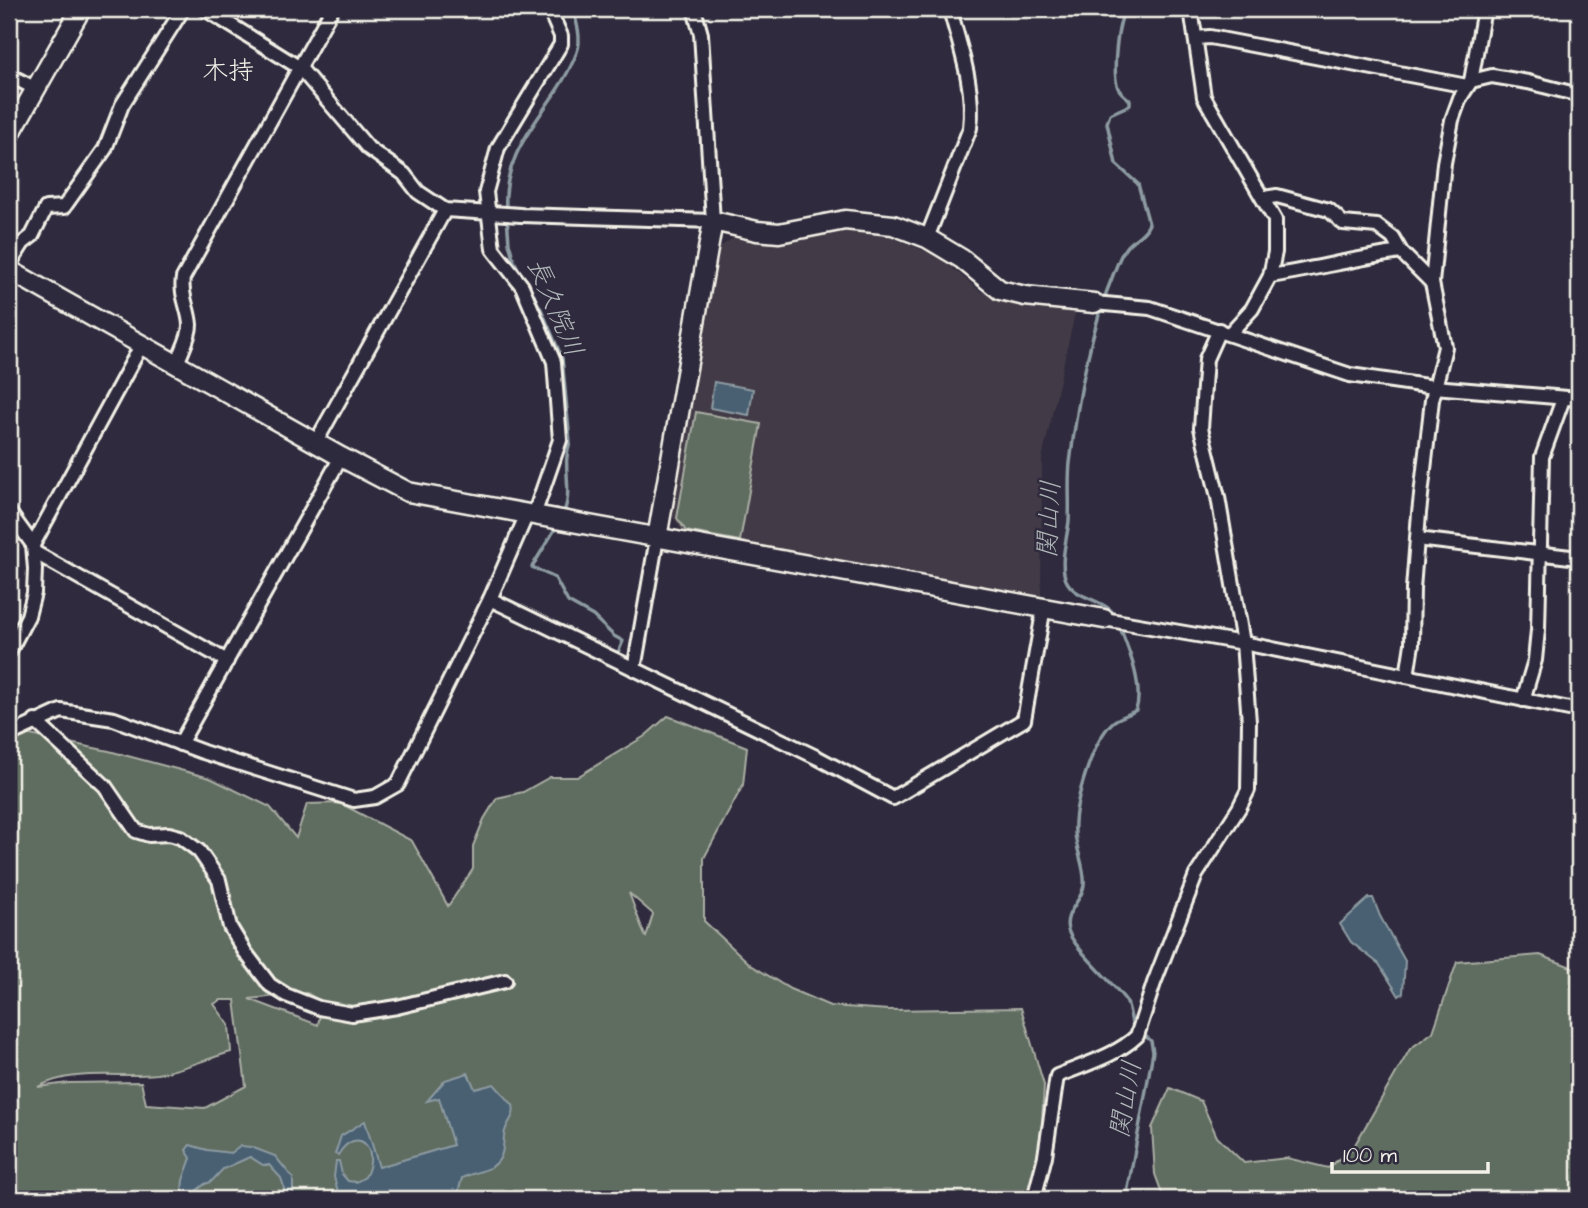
<svg xmlns="http://www.w3.org/2000/svg" width="1588" height="1208" viewBox="0 0 1588 1208" font-family="'Architects Daughter','Klee One',sans-serif">
	<style>
		.built { fill: #423a46 }
		.green { fill: #5f6c61; stroke: #aaaea4; stroke-width: 2; fill-rule: evenodd }
		.water { fill: #496173; stroke: #8d9ba2; stroke-width: 2 }
		.lines { fill: none; stroke-linecap: round; stroke-linejoin: round }
		.stream { stroke: #8d9ba2; stroke-width: 3.5 }
		.street-casing { stroke: #f4f1e8; stroke-width: 18 }
		.secondary-casing { stroke: #f4f1e8; stroke-width: 23 }
		.street { stroke: #2f2a3d; stroke-width: 12 }
		.secondary { stroke: #2f2a3d; stroke-width: 18 }
		.labels { text-anchor: middle; stroke-width: 5; stroke-linejoin: round; paint-order: stroke }
		.neighbourhood-label { font-size: 26px; fill: #f4f1e8; stroke: #2f2a3d }
		.water-label { font-size: 26px; font-style: italic; fill: #b0b7b9; stroke: #2f2a3d }
	</style>
	<rect width="100%" height="100%" fill="#2f2a3d"/>
	<filter id="ink" filterUnits="userSpaceOnUse"><feTurbulence type="fractalNoise" baseFrequency=".0143" numOctaves="2"/><feDisplacementMap in="SourceGraphic" scale="14" xChannelSelector="R" yChannelSelector="G"/><feConvolveMatrix kernelMatrix="1 2 1 2 8 2 1 2 1" color-interpolation-filters="sRGB"/></filter>
	<g filter="url(#ink)">
		<!-- built -->
		<polygon class="built" points="847,231 888,236 930,253 945,262 980,291 1005,302 1075,313 1042,459 1041,598 684,534 671,514 720,247 736,236 763,240 787,240"/>
		<!-- green -->
		<g class="green">
			<polygon points="696,412 761,424 740,541 686,531 677,518"/>
			<path d="M668 716 747 747 743 785 704 858V921L751 965 790 989 830 1006 889 1010 1021 1008 1044 1085 1038 1199H770L768 1197 756 1199H9V743L25 734 109 751 210 778 270 807 296 838 307 804 340 803 412 841 448 906 473 869V846L484 819 497 798 523 792 550 777H577L645 736ZM629 893 653 914 646 937 645 936ZM307 993 322 1002 318 1025 249 999ZM221 1000H235L246 1086 205 1108 146 1104 141 1082 68 1083 38 1087C73 1068 119 1078 157 1074 182 1070 206 1059 231 1052L229 1025 214 1004Z"/>
			<polygon points="1540,955 1579,970 1579,1199 1164,1199 1155,1174 1152,1128 1170,1088 1201,1101 1217,1137 1244,1163 1287,1158 1328,1168 1353,1148 1410,1049 1433,1032 1457,962"/>
		</g>
		<!-- water -->
		<g class="water">
			<polygon points="714,382 753,389 749,415 710,408"/>
			<polygon points="1369,898 1373,898 1380,916 1405,961 1403,993 1399,996 1379,964 1351,942 1340,924"/>
			<path d="M468 1073 475 1089 494 1084 513 1105C516 1116 508 1121 505 1131 503 1138 504 1146 502 1153 497 1172 477 1170 462 1178L458 1193C439 1202 418 1201 398 1197L395 1199H340L334 1177 336 1161H339L342 1174 348 1181 356 1182 365 1177C381 1148 357 1124 338 1155L335 1154 341 1136 365 1121 379 1167 453 1145 439 1098 427 1101 445 1080Z"/>
			<polygon points="190,1145 207,1150 231,1153 241,1146 251,1147 275,1156 293,1178 293,1199 283,1199 284,1187 281,1178 269,1165 263,1165 250,1157 223,1169 211,1182 205,1184 191,1195 182,1191 183,1180 191,1158 186,1150"/>
		</g>
		<g class="lines">
			<!-- stream -->
			<g class="stream">
				<path d="M506 210C501 143 556 108 577 52 582 40 577 20 572 9"/>
				<path d="M507 217 509 243 514 261 541 309 562 358 570 442C561 465 574 492 563 514"/>
				<polyline points="558,524 532,567 555,578 568,602 593,616 614,636 623,641 617,655 620,656"/>
				<path d="M1116 617C1107 599 1075 600 1066 580 1059 563 1067 539 1069 521 1070 502 1068 482 1070 463 1078 398 1090 330 1115 270 1118 262 1121 253 1127 246 1134 238 1144 236 1149 224L1138 184 1116 164 1107 123 1110 114 1130 105V100C1126 97 1120 92 1118 88 1112 73 1117 22 1126 9"/>
				<path d="M1119 625C1128 648 1144 686 1136 710 1129 715 1119 717 1113 722 1092 741 1073 805 1075 833 1076 850 1086 869 1084 885 1082 902 1063 912 1068 930 1073 948 1113 982 1126 1001 1131 1009 1130 1022 1135 1031"/>
				<polyline points="1126,1199 1153,1052 1151,1041 1142,1033"/>
			</g>
			<!-- street casing -->
			<g class="street-casing">
				<g id="street">
					<polyline points="205,9 300,68 368,148 404,174 418,192 445,210 521,215 713,221 701,34 694,9"/>
					<polyline points="1191,9 1204,97 1275,220 1275,252 1270,276 1252,309 1230,333"/>
					<polyline points="1196,38 1210,37 1467,86"/>
					<polyline points="9,75 36,89"/>
					<polyline points="1471,81 1492,76 1528,82 1579,95"/>
					<polyline points="1264,198 1277,196 1329,210 1343,223 1377,226 1393,238 1401,252 1432,283"/>
					<path d="M927 238 970 128C975 87 960 48 950 9"/>
					<polyline points="9,265 23,243 32,236 46,208 64,207 105,149 122,105 183,9"/>
					<path d="M1270 276C1314 269 1357 258 1401 252"/>
					<polyline points="1094,303 1150,308 1350,375 1434,387 1579,399"/>
					<path d="M177 364C181 352 190 337 190 325 189 308 180 295 183 278L332 9"/>
					<polyline points="316,442 445,210"/>
					<polyline points="9,512 33,545 35,569 34,593 28,616 9,652"/>
					<polyline points="534,515 560,440 554,362 522,286 493,249 486,192 498,148 561,44 561,36 549,9"/>
					<polyline points="1417,539 1579,558"/>
					<polyline points="33,545 142,344"/>
					<polyline points="34,552 227,661"/>
					<polyline points="490,599 818,758 893,798 1024,720 1044,607"/>
					<polyline points="1104,619 1243,643 1579,711"/>
					<polyline points="634,669 657,538"/>
					<polyline points="1407,676 1412,644 1413,589 1419,513 1432,400 1445,347 1432,283 1444,163 1452,120 1460,98 1471,81 1484,9"/>
					<polyline points="1523,700 1535,660 1538,630 1542,457 1563,399"/>
					<polyline points="35,721 105,786 136,831 149,835 169,834 180,837 199,851 219,880 230,927 245,952 270,985 286,995 319,1008 352,1014 397,1007 505,981"/>
					<polyline points="9,735 61,711 114,719 203,752 354,800 375,797 398,784 490,599 527,514"/>
					<polyline points="180,744 341,457"/>
					<path d="M1034 1199 1045 1156 1057 1076C1083 1065 1116 1056 1137 1036L1154 983 1196 875 1239 808 1248 790 1249 722 1243 643 1218 497 1201 428 1206 359 1219 330"/>
				</g>
			</g>
			<!-- secondary casing -->
			<g class="secondary-casing">
				<g id="secondary">
					<polyline points="9,136 81,9"/>
					<polyline points="9,270 341,457 408,492 1104,619"/>
					<polyline points="657,538 713,221 757,231 779,233 845,220 893,225 927,238 962,259 1000,290 1025,296 1094,303"/>
				</g>
			</g>
			<!-- street -->
			<use href="#street" class="street"/>
			<!-- secondary -->
			<use href="#secondary" class="secondary"/>
		</g>
	</g>
	<g class="labels">
		<!-- neighbourhood labels -->
		<g class="neighbourhood-label">
			<text x="228" y="79">木持</text>
		</g>
		<!-- water labels -->
		<g class="water-label">
			<text transform="translate(556 307) rotate(67)" y="9">長久院川</text>
			<text transform="translate(1048 519) rotate(-87)" y="9">関山川</text>
			<text transform="translate(1125 1099) rotate(-80)" y="9">関山川</text>
		</g>
	</g>
	<!-- margin -->
	<rect width="1588" height="1208" fill="none" stroke="#2f2a3d" stroke-width="35"/>
	<rect x="18" y="18" width="1553" height="1173" fill="none" stroke="#f4f1e8" stroke-width="2.5" filter="url(#ink)"/>
	<!-- scale -->
	<path d="M1332 1162v10h156v-10" fill="none" stroke="#f4f1e8" stroke-width="3.5"/>
	<text x="1343" y="1162" font-size="21" fill="#f4f1e8" stroke="#2f2a3d" stroke-width="5" paint-order="stroke">100 m</text>
</svg>
